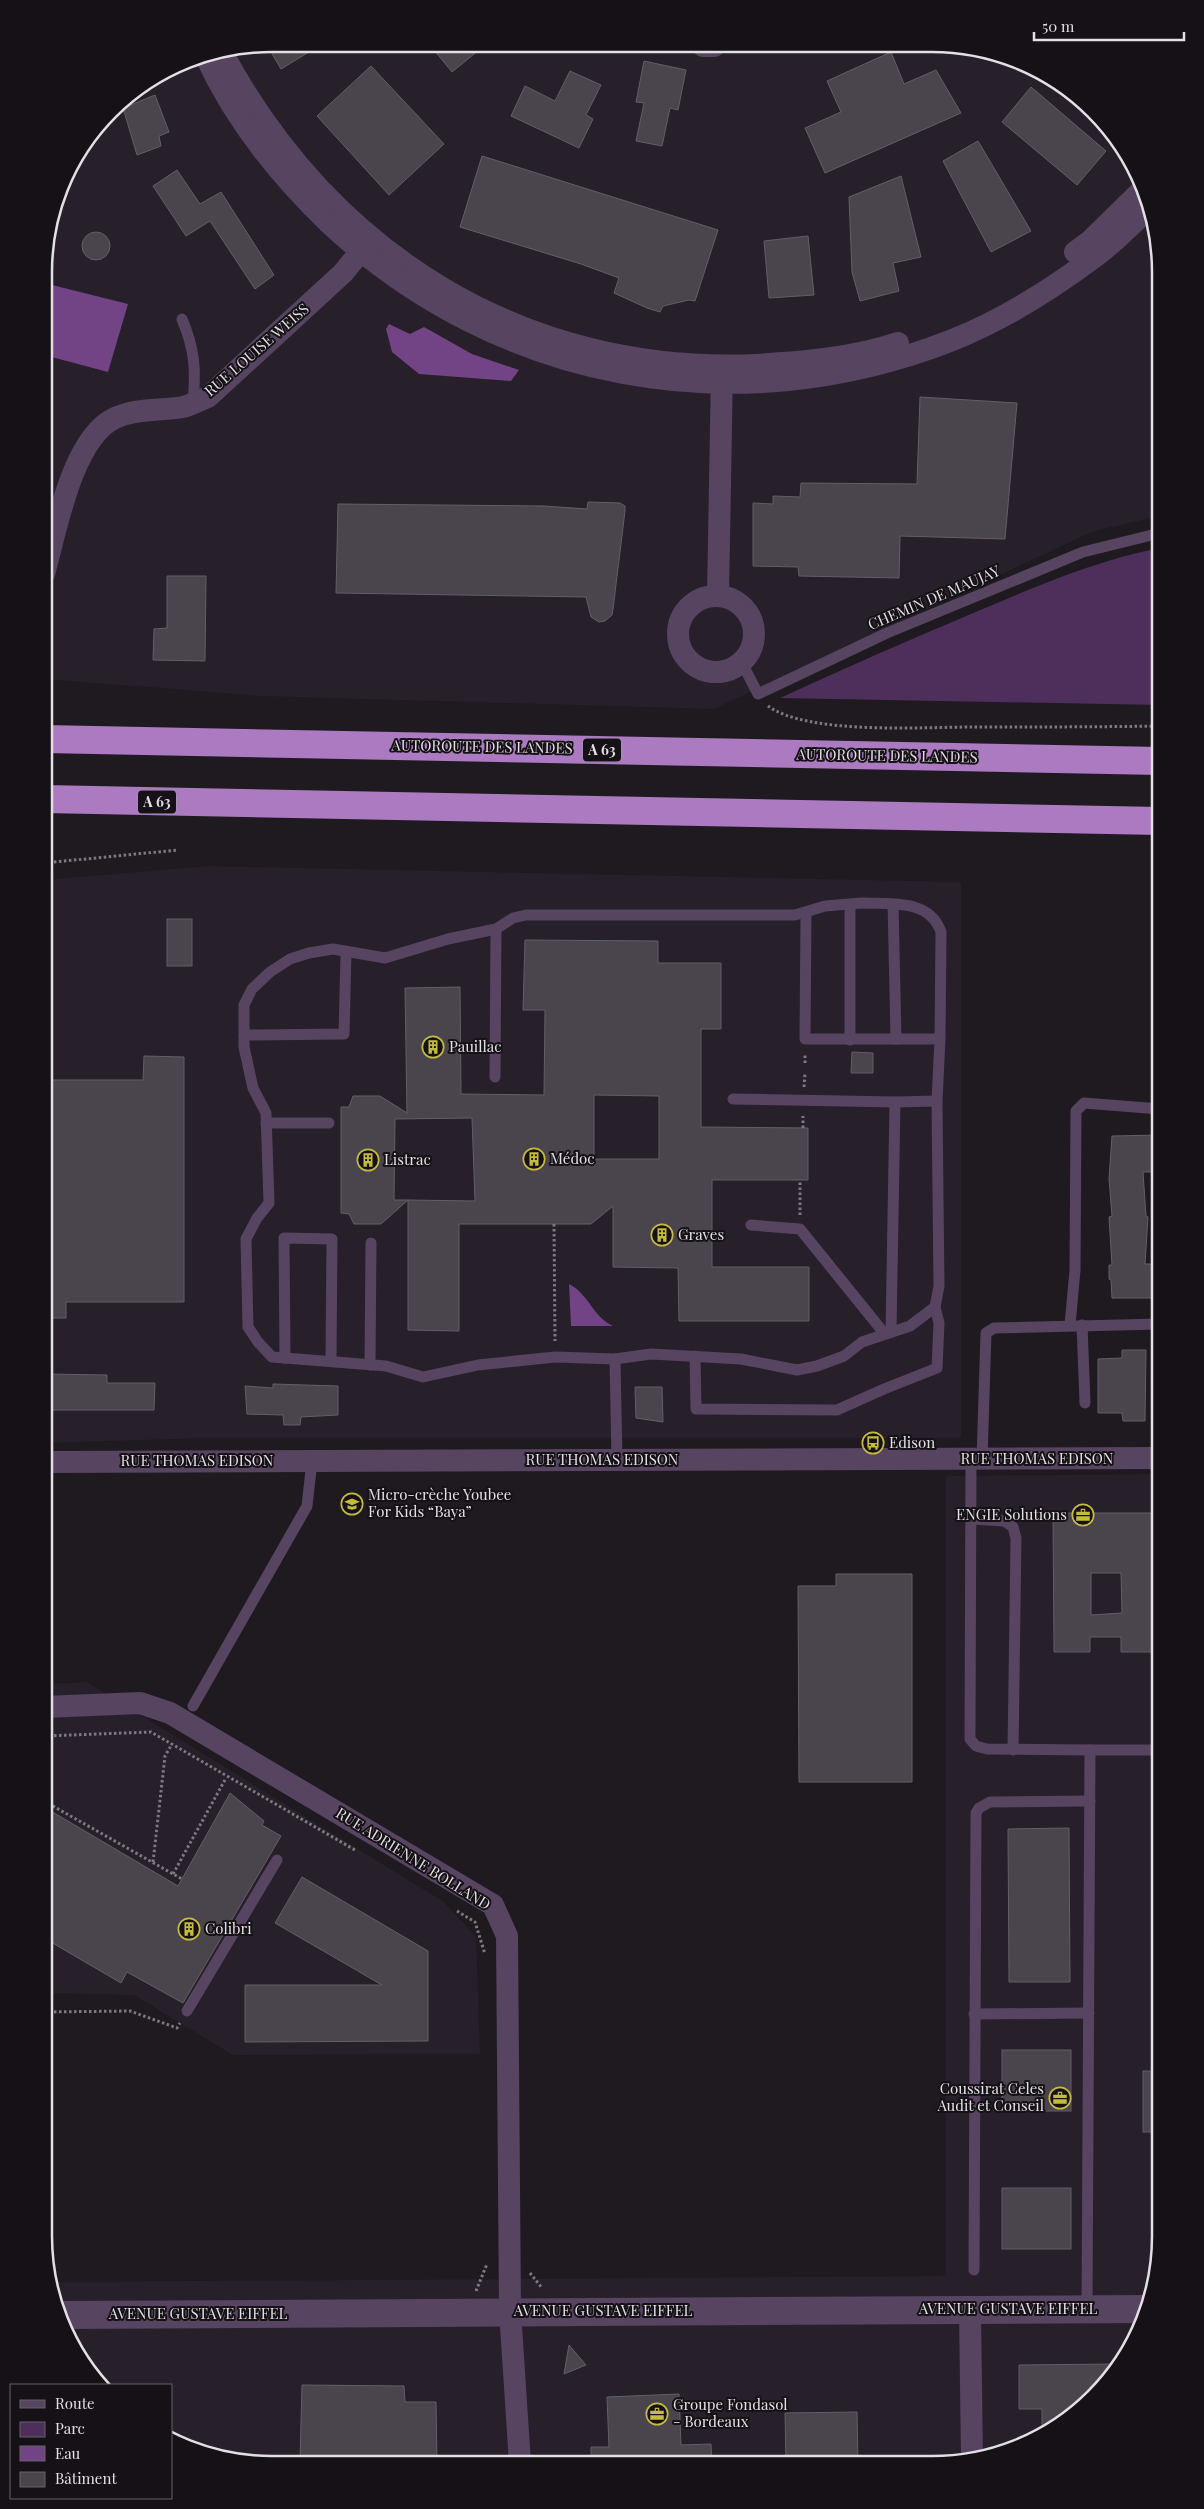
<svg xmlns="http://www.w3.org/2000/svg" width="1204" height="2509" viewBox="0 0 1204 2509" font-family="'Playfair Display',serif">
	<style>
		.built { fill: #271f2a }
		.green { fill: #4e2e5b }
		.water { fill: #724385 }
		.building { fill: #4a454c; stroke: #635f66; fill-rule: evenodd }
		.lines { fill: none; stroke-linecap: round; stroke-linejoin: round }
		.path { stroke: #7d7a7f; stroke-width: 3; stroke-dasharray: 2.5 2.5; stroke-linecap: butt }
		.service { stroke: #574460; stroke-width: 11 }
		.minor { stroke: #574460; stroke-width: 22 }
		.tertiary { stroke: #574460; stroke-width: 28 }
		.motorway { stroke: #ab7ac1; stroke-width: 28 }
		.labels { text-anchor: middle; stroke-width: 4; stroke-linejoin: round; paint-order: stroke }
		.shield { fill: #151116; stroke: #a4a2a6; stroke-width: 1 }
		.shield-label { font-size: 14px; font-weight: bold; fill: #e2e0e4 }
		.street-label { font-size: 15px; fill: #e2e0e4; stroke: #151116 }
		.poi-label { font-size: 15px; fill: #e2e0e4; stroke: #151116; text-anchor: start }
		.rim { fill: none; stroke: #e2e0e4; stroke-width: 2.5 }
	</style>
	<rect width="100%" height="100%" fill="#1e1a20"/>
	<!-- built -->
	<g class="built">
		<polygon points="272,44 976,48 1033,67 1083,101 1122,146 1152,213 1160,272 1160,516 1094,531 714,709 261,696 44,679 44,257 67,171 121,101 185,61"/>
		<polygon points="206,866 961,882 961,1438 210,1438 44,1443 44,880"/>
		<polygon points="1160,1474 1160,2252 1143,2324 1113,2376 1059,2427 991,2457 932,2465 228,2461 171,2442 171,2385 102,2385 75,2351 52,2296 50,2282 946,2276 946,1476"/>
		<polygon points="87,1682 444,1902 476,1937 480,2054 233,2055 134,1995 44,1993 44,1684"/>
	</g>
	<!-- green -->
	<path class="green" d="M1160 548V705L780 698C845 668 911 639 978 611 1037 586 1097 560 1160 548Z"/>
	<!-- water -->
	<g class="water">
		<polygon points="44,283 128,304 108,372 44,355"/>
		<polygon points="389,324 410,334 424,327 472,354 519,370 511,381 419,374 392,352 386,329"/>
		<path d="M569 1284C589 1294 592 1316 613 1326H571Z"/>
	</g>
	<!-- building -->
	<g class="building">
		<polygon points="286,44 322,44 281,69 267,45"/>
		<polygon points="430,45 485,45 452,72"/>
		<polygon points="891,52 904,84 936,70 961,113 825,173 805,128 841,112 827,81"/>
		<polygon points="644,61 686,70 678,110 670,108 662,146 636,141 644,103 636,102"/>
		<polygon points="371,66 444,144 389,195 317,116"/>
		<polygon points="570,71 601,85 586,115 593,119 579,148 511,116 525,86 555,101"/>
		<polygon points="1031,87 1106,151 1077,185 1002,122"/>
		<polygon points="155,95 169,132 159,136 161,146 137,155 123,108"/>
		<polygon points="978,141 1031,231 991,252 943,161"/>
		<polygon points="482,156 718,230 695,301 689,300 663,306 660,312 647,308 614,293 619,278 581,264 460,227"/>
		<polygon points="177,170 200,204 221,192 274,275 255,289 210,221 186,236 153,186"/>
		<polygon points="901,176 921,257 893,263 899,291 860,301 852,272 849,197"/>
		<circle cx="96" cy="246" r="14"/>
		<polygon points="808,236 814,295 769,298 764,241"/>
		<polygon points="920,397 1017,403 1005,539 900,536 899,578 799,576 798,567 753,566 753,503 773,504 773,496 800,497 801,483 917,484"/>
		<polygon points="588,502 620,503 625,506 625,511 613,609 612,615 605,621 599,622 591,617 586,597 336,593 338,504 544,506 587,509"/>
		<polygon points="167,576 206,576 205,661 153,660 154,629 167,628"/>
		<rect x="167" y="919" width="25" height="47"/>
		<path d="M525 940 658 941V963H721V1029H701V1127L808 1128V1180H712V1267H809V1321H679L678 1268 613 1267V1206L591 1224H459V1331L408 1330V1200L475 1201 472 1118 395 1119 394 1200H408L381 1224H354L349 1214 341 1213V1107H349L353 1096H380L407 1113 405 988 460 987 461 1094 544 1095 545 1010H523ZM594 1095 659 1096V1159H594Z"/>
		<polygon points="852,1052 873,1053 873,1073 851,1073"/>
		<polygon points="144,1056 184,1057 184,1302 66,1302 66,1318 44,1318 44,1080 143,1080"/>
		<polygon points="1160,1135 1160,1172 1143,1172 1146,1216 1148,1217 1145,1264 1160,1264 1160,1298 1112,1298 1111,1280 1109,1279 1109,1265 1112,1265 1109,1217 1112,1216 1109,1179 1112,1136"/>
		<polygon points="1122,1350 1146,1350 1145,1421 1123,1421 1122,1413 1098,1413 1098,1359 1122,1358"/>
		<polygon points="44,1374 107,1375 107,1383 155,1383 154,1410 44,1410"/>
		<polygon points="273,1384 338,1386 338,1415 301,1417 300,1425 284,1425 283,1415 247,1414 245,1386 273,1388"/>
		<polygon points="635,1387 662,1387 663,1422 636,1418"/>
		<path d="M1053 1513H1159V1652H1121V1637H1090V1652H1054ZM1091 1573H1121L1122 1613 1091 1615Z"/>
		<polygon points="836,1574 912,1574 912,1782 799,1782 798,1586 836,1586"/>
		<polygon points="230,1793 264,1821 262,1825 281,1836 183,2003 127,1972 121,1983 44,1938 44,1807 178,1886"/>
		<polygon points="1069,1828 1070,1982 1009,1982 1008,1829"/>
		<polygon points="302,1877 428,1951 428,2041 245,2042 245,1985 382,1985 275,1923"/>
		<rect x="1002" y="2050" width="69" height="61"/>
		<rect x="1143" y="2071" width="17" height="61"/>
		<rect x="1002" y="2188" width="69" height="61"/>
		<polygon points="569,2345 586,2365 564,2374"/>
		<polygon points="1114,2364 1113,2376 1059,2427 1042,2434 1042,2409 1019,2409 1019,2365"/>
		<polygon points="302,2385 404,2386 405,2402 436,2402 437,2462 300,2461"/>
		<polygon points="679,2394 681,2445 711,2444 712,2464 591,2463 591,2447 609,2447 607,2397"/>
		<polygon points="857,2412 858,2465 786,2464 785,2413"/>
	</g>
	<g class="lines">
		<!-- path -->
		<g class="path">
			<path d="M768 706C808 735 922 727 973 727 1036 727 1098 727 1160 726"/>
			<polyline points="44,863 178,850"/>
			<polyline points="805,1063 805,1053"/>
			<polyline points="804,1087 805,1073"/>
			<polyline points="803,1128 803,1116"/>
			<polyline points="800,1215 800,1180"/>
			<polyline points="554,1224 555,1341"/>
			<polyline points="44,1736 151,1732 355,1850"/>
			<polyline points="44,1801 182,1879"/>
			<polyline points="153,1862 165,1756 172,1744"/>
			<polyline points="173,1874 226,1778"/>
			<polyline points="457,1911 475,1922 485,1954"/>
			<polyline points="44,2012 130,2011 177,2028 180,2023"/>
			<polyline points="530,2273 542,2288"/>
			<polyline points="476,2291 487,2264"/>
		</g>
		<!-- service -->
		<g class="service">
			<path d="M182 319C195 350 196 370 193 403"/>
			<polyline points="742,663 758,694 887,633 1083,552 1160,533"/>
			<path d="M862 903C891 904 930 899 941 932L940 1039 937 1101 939 1286 935 1307 910 1326 862 1342 844 1356 817 1366 797 1370 741 1359 651 1354 615 1359 555 1357 478 1365 423 1377 386 1366 272 1357 258 1342 248 1327 246 1239 257 1218 269 1203 266 1113 253 1088 244 1047V1005L252 989 270 972 290 959 309 953 333 949 385 958 448 939 496 929 513 918 526 915H795L825 906Z"/>
			<polyline points="850,904 850,1040"/>
			<polyline points="806,912 805,1039 896,1039 893,904"/>
			<polyline points="244,1035 344,1034 346,953"/>
			<polyline points="896,1039 940,1039"/>
			<polyline points="495,1077 496,929"/>
			<polyline points="733,1099 895,1102"/>
			<polyline points="266,1123 329,1123"/>
			<polyline points="751,1225 800,1229 884,1333"/>
			<polyline points="1070,1325 1075,1270 1076,1111 1084,1103 1160,1109"/>
			<polyline points="1082,1325 1085,1403"/>
			<polyline points="891,1332 895,1102 937,1101"/>
			<polyline points="695,1356 696,1409 837,1410 884,1389 937,1368 939,1323 935,1307"/>
			<polyline points="285,1358 284,1238 332,1239 331,1361"/>
			<polyline points="615,1359 617,1460"/>
			<polyline points="370,1365 371,1243"/>
			<polyline points="971,1459 970,1739 976,1746 987,1749 1090,1750 1087,2309"/>
			<polyline points="982,1459 986,1333 994,1328 1160,1324"/>
			<polyline points="971,1519 1004,1521 1013,1527 1016,1538 1013,1750"/>
			<polyline points="193,1706 307,1506 312,1461"/>
			<polyline points="1090,1750 1160,1750"/>
			<polyline points="187,2011 277,1860"/>
			<polyline points="974,2014 1089,2013"/>
			<polyline points="974,2270 976,1813 979,1808 990,1802 1090,1801"/>
		</g>
		<!-- minor -->
		<g class="minor">
			<polyline points="703,46 714,46"/>
			<path d="M223 54C331 255 525 375 756 365 803 362 854 358 898 343"/>
			<path d="M206 57C235 120 279 175 329 223 498 381 734 425 950 341 1001 321 1052 289 1096 256 1115 242 1132 224 1150 207"/>
			<polyline points="1075,252 1090,241 1142,190"/>
			<path d="M44 574C56 531 72 438 115 418 137 408 160 411 183 407 191 405 200 400 208 397L343 273 370 240"/>
			<polyline points="718,596 722,370"/>
			<circle cx="716" cy="634" r="38"/>
			<polyline points="44,1462 1160,1458"/>
			<polyline points="44,1707 140,1703 170,1713 493,1905 507,1936 510,2311 520,2463"/>
			<polyline points="970,2310 972,2460"/>
		</g>
		<!-- tertiary -->
		<polyline class="tertiary" points="60,2315 1146,2309"/>
		<!-- motorway -->
		<g class="motorway">
			<polyline points="44,739 1160,761"/>
			<polyline points="44,799 1160,821"/>
		</g>
	</g>
	<!-- icons -->
	<defs>
		<g id="building-ring" transform="scale(1.125)"><circle r="9.5" fill="#151116" stroke="#c5bc3d" stroke-width="1.5"/><path d="M-4-6H4V6H1V3H-1V6H-4ZM-2.5-4.3h1.7v1.8h-1.7ZM.8-4.3h1.7v1.8H.8ZM-2.5-1h1.7V.8h-1.7ZM.8-1h1.7V.8H.8Z" fill="#c5bc3d"/></g>
		<g id="bus-ring" transform="scale(1.125)"><circle r="9.5" fill="#151116" stroke="#c5bc3d" stroke-width="1.5"/><path d="M-5-6H5V4H4V6H2V4H-2V6H-4V4H-5ZM-3.5-4V0h7V-4ZM-3.5 1.2v1.5H-2V1.2ZM2 1.2v1.5H3.5V1.2Z" fill="#c5bc3d"/></g>
		<g id="school-ring" transform="scale(1.125)"><circle r="9.5" fill="#151116" stroke="#c5bc3d" stroke-width="1.5"/><path d="M0-5L7-2L0 1L-7-2ZM-4 1L0 2.5L4 1V4Q0 6-4 4Z" fill="#c5bc3d"/></g>
		<g id="office-ring" transform="scale(1.125)"><circle r="9.5" fill="#151116" stroke="#c5bc3d" stroke-width="1.5"/><path d="M-6-3h4V-5.5h4V-3h4V5H-6ZM-1-4.5V-3h2v-1.5ZM-6 0V1H6V0Z" fill="#c5bc3d"/></g>
	</defs>
	<g fill-rule="evenodd">
		<use href="#building-ring" x="433" y="1047"/>
		<use href="#building-ring" x="534" y="1159"/>
		<use href="#building-ring" x="368" y="1160"/>
		<use href="#building-ring" x="662" y="1235"/>
		<use href="#bus-ring" x="873" y="1443"/>
		<use href="#school-ring" x="352" y="1504"/>
		<use href="#office-ring" x="1083" y="1515"/>
		<use href="#building-ring" x="189" y="1929"/>
		<use href="#office-ring" x="1060" y="2098"/>
		<use href="#office-ring" x="657" y="2414"/>
	</g>
	<g class="labels">
		<!-- shield labels -->
		<g class="shield">
			<rect x="583" y="738.5" width="38" height="23" rx="4"/>
			<rect x="138" y="790.5" width="38" height="23" rx="4"/>
		</g>
		<g class="shield-label">
			<text x="602" y="755">A 63</text>
			<text x="157" y="807">A 63</text>
		</g>
		<!-- street labels -->
		<g class="street-label">
			<text transform="translate(257 350) rotate(-41)" y="5">RUE LOUISE WEISS</text>
			<text transform="translate(934 598) rotate(-23)" y="5">CHEMIN DE MAUJAY</text>
			<text transform="translate(482 747) rotate(1)" y="5">AUTOROUTE DES LANDES</text>
			<text transform="translate(887 756) rotate(1)" y="5">AUTOROUTE DES LANDES</text>
			<text x="1037" y="1464">RUE THOMAS EDISON</text>
			<text x="602" y="1465">RUE THOMAS EDISON</text>
			<text x="197" y="1466">RUE THOMAS EDISON</text>
			<text transform="translate(413 1859) rotate(32)" y="5">RUE ADRIENNE BOLLAND</text>
			<text x="1008" y="2314">AVENUE GUSTAVE EIFFEL</text>
			<text x="603" y="2316">AVENUE GUSTAVE EIFFEL</text>
			<text x="198" y="2319">AVENUE GUSTAVE EIFFEL</text>
		</g>
		<!-- poi labels -->
		<g class="poi-label">
			<text x="449" y="1052">Pauillac</text>
			<text x="550" y="1164">Médoc</text>
			<text x="384" y="1165">Listrac</text>
			<text x="678" y="1240">Graves</text>
			<text x="889" y="1448">Edison</text>
			<text x="368" y="1500">Micro-crèche Youbee<tspan x="368" dy="17">For Kids “Baya”</tspan></text>
			<text x="1067" y="1520" text-anchor="end">ENGIE Solutions</text>
			<text x="205" y="1934">Colibri</text>
			<text x="1044" y="2094" text-anchor="end">Coussirat Celes<tspan x="1044" dy="17">Audit et Conseil</tspan></text>
			<text x="673" y="2410">Groupe Fondasol<tspan x="673" dy="17">- Bordeaux</tspan></text>
		</g>
	</g>
	<!-- crop -->
	<path d="M0 0H1204V2509H0ZM272 52H932A220 220 0 0 1 1152 272V2236A220 220 0 0 1 932 2456H272A220 220 0 0 1 52 2236V272A220 220 0 0 1 272 52Z" fill="#151116" fill-rule="evenodd"/>
	<path class="rim" d="M272 52H932A220 220 0 0 1 1152 272V2236A220 220 0 0 1 932 2456H272A220 220 0 0 1 52 2236V272A220 220 0 0 1 272 52Z"/>
	<!-- legend -->
	<rect x="10" y="2384" width="162" height="115" fill="#151116" stroke="#676468"/>
	<rect x="20" y="2400" width="25" height="8" fill="#574460" stroke="#676468"/>
	<text x="55" y="2409" font-size="15" fill="#e2e0e4">Route</text>
	<rect x="20" y="2422" width="25" height="15" fill="#4e2e5b" stroke="#676468"/>
	<text x="55" y="2434" font-size="15" fill="#e2e0e4">Parc</text>
	<rect x="20" y="2446" width="25" height="15" fill="#724385" stroke="#676468"/>
	<text x="55" y="2459" font-size="15" fill="#e2e0e4">Eau</text>
	<rect x="20" y="2472" width="25" height="15" fill="#4a454c" stroke="#676468"/>
	<text x="55" y="2484" font-size="15" fill="#e2e0e4">Bâtiment</text>
	<!-- scale -->
	<path d="M1034 32v8h150v-8" fill="none" stroke="#e2e0e4" stroke-width="2.5"/>
	<text x="1042" y="32" font-size="15" fill="#e2e0e4" stroke="#151116" stroke-width="4" paint-order="stroke">50 m</text>
</svg>
